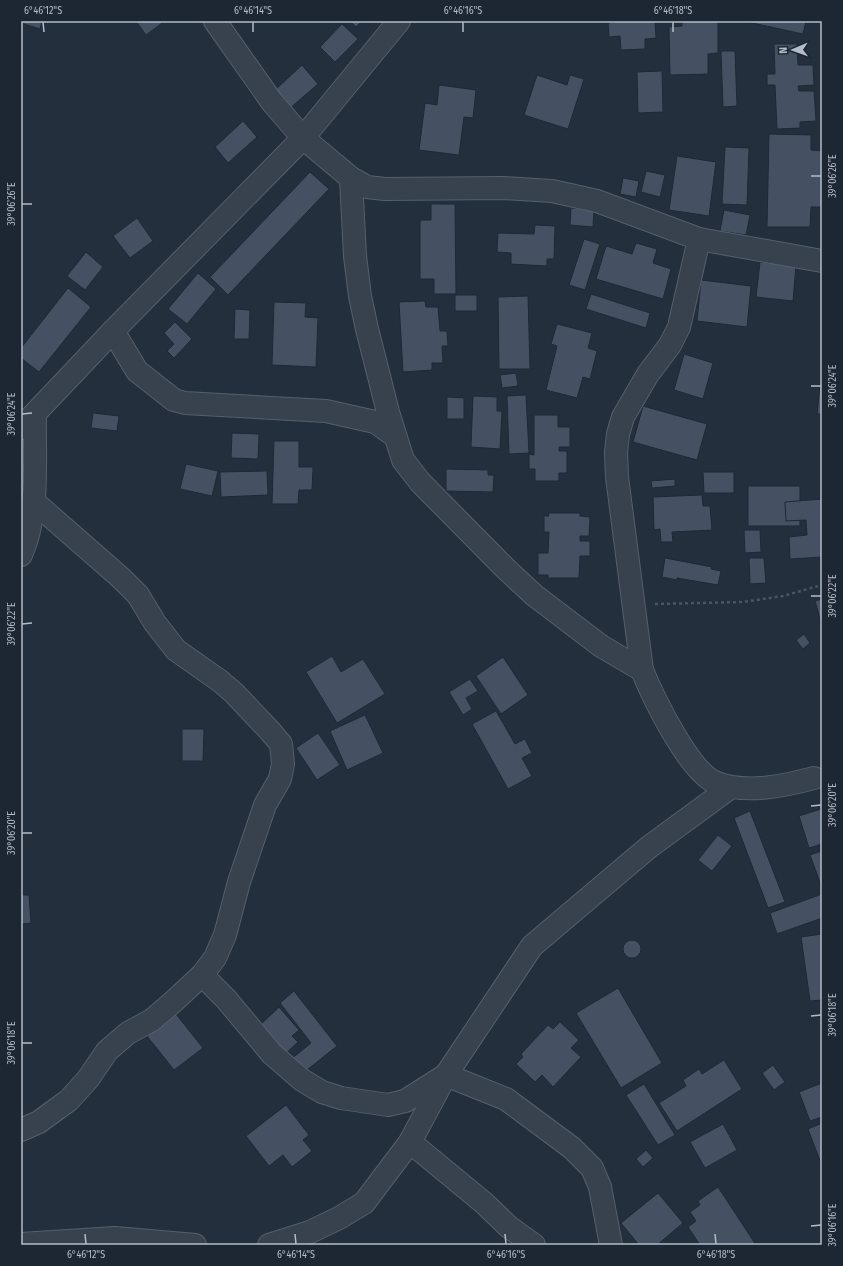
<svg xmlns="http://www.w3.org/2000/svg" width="843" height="1266" viewBox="0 0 843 1266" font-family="'Fira Sans Condensed',sans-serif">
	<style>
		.building { fill: #455162; stroke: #1f2835 }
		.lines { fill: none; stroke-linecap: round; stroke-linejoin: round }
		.minor-casing { stroke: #565f6c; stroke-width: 24 }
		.path { stroke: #44595c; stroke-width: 2.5; stroke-dasharray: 3 3; stroke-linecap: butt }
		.minor { stroke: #38414e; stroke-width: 22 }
		.ticks { fill: none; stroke: #b4bcc9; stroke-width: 1.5 }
		.neatline { fill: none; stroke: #b4bcc9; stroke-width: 1.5 }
		.ticks-label { font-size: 10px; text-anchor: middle; fill: #b4bcc9 }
	</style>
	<rect width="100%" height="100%" fill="#242f3e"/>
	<!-- building -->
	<g class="building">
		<polygon points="21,21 42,21 40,29 21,23"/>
		<polygon points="136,21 161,21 162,23 146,35"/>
		<polygon points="350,21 362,21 356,27"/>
		<polygon points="619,21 655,21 656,38 645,39 645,49 621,50 620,36 609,37 608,23"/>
		<polygon points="682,21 718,21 718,53 708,54 708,74 670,75 669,27 682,26"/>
		<polygon points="743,21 806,21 803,34"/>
		<polygon points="342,24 358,39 335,62 320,47"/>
		<polygon points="774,44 797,44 798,65 813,65 814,85 798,86 799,91 814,91 816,121 800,122 800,128 777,129 775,85 767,85 767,74 775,74"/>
		<polygon points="721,51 735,51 737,106 723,107"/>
		<polygon points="302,65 318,84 289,109 273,92"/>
		<polygon points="662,71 663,112 638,113 637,72"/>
		<polygon points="537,75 567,85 570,75 584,79 568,129 524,115"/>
		<polygon points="439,85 476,90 473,118 464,117 459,155 419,150 425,103 437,105"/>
		<polygon points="243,121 257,137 228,163 215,147"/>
		<polygon points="769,134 811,135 811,150 822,151 822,207 811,207 810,227 767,227"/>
		<polygon points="725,147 749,148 747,205 722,204"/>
		<polygon points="677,156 716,162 709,216 669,210"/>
		<polygon points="646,171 665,175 660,197 641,192"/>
		<polygon points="310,172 329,189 228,295 210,277"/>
		<polygon points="623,178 639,181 636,197 620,194"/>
		<polygon points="431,204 455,204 456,294 434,294 434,279 420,279 420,220 431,220"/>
		<polygon points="571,208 594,210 593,227 570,225"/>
		<polygon points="724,210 750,215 746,235 720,231"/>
		<polygon points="137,218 153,241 130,258 113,236"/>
		<polygon points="535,225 555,226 554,259 547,259 547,266 511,264 511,253 497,252 498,233 534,234"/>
		<polygon points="584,239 600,244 585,290 569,285"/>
		<polygon points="636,243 657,249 653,263 671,269 663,299 596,279 606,246 632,254"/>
		<polygon points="86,252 103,267 85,290 67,276"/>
		<polygon points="760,262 796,265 793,301 756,297"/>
		<polygon points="198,273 216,289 187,324 168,309"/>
		<polygon points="701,280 751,286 747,327 697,321"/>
		<polygon points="68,288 91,307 39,372 21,358 21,348"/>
		<polygon points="591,294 650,313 646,328 586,309"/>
		<rect x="455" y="295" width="22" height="16"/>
		<polygon points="528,296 530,369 499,369 498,297"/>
		<polygon points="425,301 426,307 438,307 440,331 447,331 448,346 442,346 443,363 432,363 432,370 403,372 399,302"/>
		<polygon points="274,302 306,303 305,317 318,318 316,367 272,365"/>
		<polygon points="235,309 250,310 249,339 234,339"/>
		<polygon points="175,322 192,339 174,358 167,351 174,344 164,333"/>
		<polygon points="557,324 592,333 588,348 597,351 590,379 583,377 577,398 546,390 557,346 551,344"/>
		<polygon points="684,354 713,363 703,399 674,390"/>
		<polygon points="516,373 518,386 502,388 500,375"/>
		<polygon points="821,375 822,376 822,414 817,414"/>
		<polygon points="526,395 529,453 509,454 507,396"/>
		<polygon points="473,396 497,397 497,411 502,411 500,449 471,447"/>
		<polygon points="447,397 464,398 464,419 447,419"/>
		<polygon points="643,406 707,424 697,460 633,442"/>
		<polygon points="93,413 119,416 117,431 91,428"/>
		<polygon points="534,415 558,415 558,427 570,427 570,447 559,447 559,451 567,451 567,473 559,473 559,481 535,481 535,469 529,469 529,454 534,455"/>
		<polygon points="232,433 259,434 258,459 231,458"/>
		<polygon points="274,441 299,441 299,467 313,467 312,490 299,490 298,504 272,504"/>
		<polygon points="186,464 218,471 212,496 180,489"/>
		<polygon points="446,469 488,470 488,475 494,475 493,492 446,491"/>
		<polygon points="267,471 268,495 221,497 220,472"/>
		<polygon points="703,472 734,472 734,493 704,493"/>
		<polygon points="675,479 675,486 652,488 651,481"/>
		<rect x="748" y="486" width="52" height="40"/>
		<polygon points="702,495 703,506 710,506 712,530 672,532 673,542 661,542 660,529 654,530 653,497"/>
		<polygon points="822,499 822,557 790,559 789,537 807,535 806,520 786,521 785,502"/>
		<polygon points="548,513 580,513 580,516 590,517 589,536 580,536 580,541 590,541 590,556 580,556 579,578 548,578 548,575 538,575 538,553 548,553 549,532 544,532 544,516 549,516"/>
		<polygon points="744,530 760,530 761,552 745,553"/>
		<polygon points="665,558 712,567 711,569 721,571 718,585 677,578 677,580 662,577"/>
		<polygon points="749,558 764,558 766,583 750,584"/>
		<polygon points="822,599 822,626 815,601"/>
		<polygon points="804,634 810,643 803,649 796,640"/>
		<polygon points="332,656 341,672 363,659 385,694 337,723 306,672"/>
		<polygon points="503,657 528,695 501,714 476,676"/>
		<polygon points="470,679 478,691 466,698 472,709 463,715 449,692"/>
		<polygon points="496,711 515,744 525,739 532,753 522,758 532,776 508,789 472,724"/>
		<polygon points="365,715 383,753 347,770 330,731"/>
		<polygon points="182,729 204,729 203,761 182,761"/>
		<polygon points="318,733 340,765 317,780 296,748"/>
		<polygon points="821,809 822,844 809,848 799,816"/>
		<polygon points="750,811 785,902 768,908 734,818"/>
		<polygon points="718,835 732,846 712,871 698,860"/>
		<polygon points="822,851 822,888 810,855"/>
		<polygon points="822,894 822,918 777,934 770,913"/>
		<polygon points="21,895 29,895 31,923 21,924"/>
		<polygon points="822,934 822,1000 810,1001 801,937"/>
		<circle cx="632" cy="949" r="9"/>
		<polygon points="618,988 662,1063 621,1088 576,1013"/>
		<polygon points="294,991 337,1046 302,1074 290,1060 311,1043 280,1003"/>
		<polygon points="279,1007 299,1030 292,1036 298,1042 281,1058 256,1029"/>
		<polygon points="176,1014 203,1048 174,1070 147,1036"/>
		<polygon points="560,1022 579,1040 571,1048 581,1057 553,1087 542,1075 535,1082 516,1064 523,1057 521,1054 548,1025 553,1029"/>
		<polygon points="724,1060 742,1089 677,1131 659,1103 686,1086 683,1080 699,1069 702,1074"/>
		<polygon points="773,1065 785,1082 774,1090 762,1073"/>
		<polygon points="822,1083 822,1117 810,1121 799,1092"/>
		<polygon points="644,1084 675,1135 658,1145 626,1095"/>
		<polygon points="286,1105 309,1135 303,1140 312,1151 292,1167 283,1155 269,1166 246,1136"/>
		<polygon points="822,1123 822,1166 808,1129"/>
		<polygon points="723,1124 737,1150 705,1168 690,1142"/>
		<polygon points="646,1150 653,1158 643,1167 636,1159"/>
		<polygon points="718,1187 756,1245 700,1245 688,1227 696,1221 690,1212 700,1205 698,1201"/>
		<polygon points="658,1193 683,1223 657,1245 639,1245 621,1223"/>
	</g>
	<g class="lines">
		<!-- minor casing -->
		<g class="minor-casing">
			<g id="minor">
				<polyline points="215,21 272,102 303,138 351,178 367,187 385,189 503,188 552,191 597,201 699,239 822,261"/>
				<polyline points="351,178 355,256 360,296 367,329 388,412 403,460 420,482 505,568 534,595 601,646 642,670"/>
				<path d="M699 239 679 327 670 345 648 374 623 417 618 434 616 452 617 477 642 670C653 697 690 774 717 783 747 794 784 786 814 778"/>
				<polyline points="113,331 137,371 174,400 185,403 326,411 375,422 395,436"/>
				<polyline points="21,428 113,331 303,138 399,21"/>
				<path d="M21 555C40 512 34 459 35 414"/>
				<polyline points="202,975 226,999 272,1054 302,1080 322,1092 341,1098 388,1105 405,1101 446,1075 506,1099 572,1148 592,1168 600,1187 611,1245"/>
				<polyline points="21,1130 39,1122 69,1100 88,1079 107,1051 128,1033 152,1020 174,1001 202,975 215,958 225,935 239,882 265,805 280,779 283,764 281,744 270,731 234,693 220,681 176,650 155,623 138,595 121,578 33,501"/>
				<polyline points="410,1142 484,1203 509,1227 534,1245"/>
				<polyline points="21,1244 115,1238 195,1245"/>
				<polyline points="269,1245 310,1232 339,1218 364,1203 410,1142 446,1075 532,946 649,847 731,787"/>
			</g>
		</g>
		<!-- path -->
		<polyline class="path" points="655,604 743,602 783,596 822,585"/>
		<!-- minor -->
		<use href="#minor" class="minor"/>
	</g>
	<!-- ticks -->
	<path class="ticks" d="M43 22 44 32M253 22V32M463 22V32M673 22V32M811 176H821M22 204H32M811 386H821M22 414 32 413M811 596H821M22 624 32 623M811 806 821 805M22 833H32M811 1016 821 1015M22 1043H32M811 1226 821 1225M85 1234 86 1244M295 1234 296 1244M505 1234 506 1244M715 1234 716 1244"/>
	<!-- border -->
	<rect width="843" height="1266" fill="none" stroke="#1d2633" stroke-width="44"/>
	<!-- north arrow -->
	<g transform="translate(793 50) rotate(268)" stroke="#1d2633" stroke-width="3" paint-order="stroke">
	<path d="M0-3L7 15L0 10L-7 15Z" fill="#b4bcc9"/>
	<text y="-6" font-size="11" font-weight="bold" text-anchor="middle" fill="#b4bcc9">N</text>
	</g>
	<rect x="22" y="22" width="799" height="1222" class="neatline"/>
	<g class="ticks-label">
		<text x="43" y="14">6°46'12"S</text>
		<text x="253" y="14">6°46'14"S</text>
		<text x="463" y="14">6°46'16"S</text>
		<text x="673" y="14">6°46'18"S</text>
		<text transform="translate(832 176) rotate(-90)" y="4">39°06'26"E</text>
		<text transform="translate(11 204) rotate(-90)" y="4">39°06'26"E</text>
		<text transform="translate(832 386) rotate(-90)" y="4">39°06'24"E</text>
		<text transform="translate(11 414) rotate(-90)" y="4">39°06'24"E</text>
		<text transform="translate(832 596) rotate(-90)" y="4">39°06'22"E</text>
		<text transform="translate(11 624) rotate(-90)" y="4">39°06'22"E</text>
		<text transform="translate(832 805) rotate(-90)" y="4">39°06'20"E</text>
		<text transform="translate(11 833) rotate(-90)" y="4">39°06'20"E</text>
		<text transform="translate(832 1015) rotate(-90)" y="4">39°06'18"E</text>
		<text transform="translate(11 1043) rotate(-90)" y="4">39°06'18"E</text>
		<text transform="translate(832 1225) rotate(-90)" y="4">39°06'16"E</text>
		<text x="86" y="1258">6°46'12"S</text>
		<text x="296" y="1258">6°46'14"S</text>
		<text x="506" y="1258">6°46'16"S</text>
		<text x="716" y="1258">6°46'18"S</text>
	</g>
</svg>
